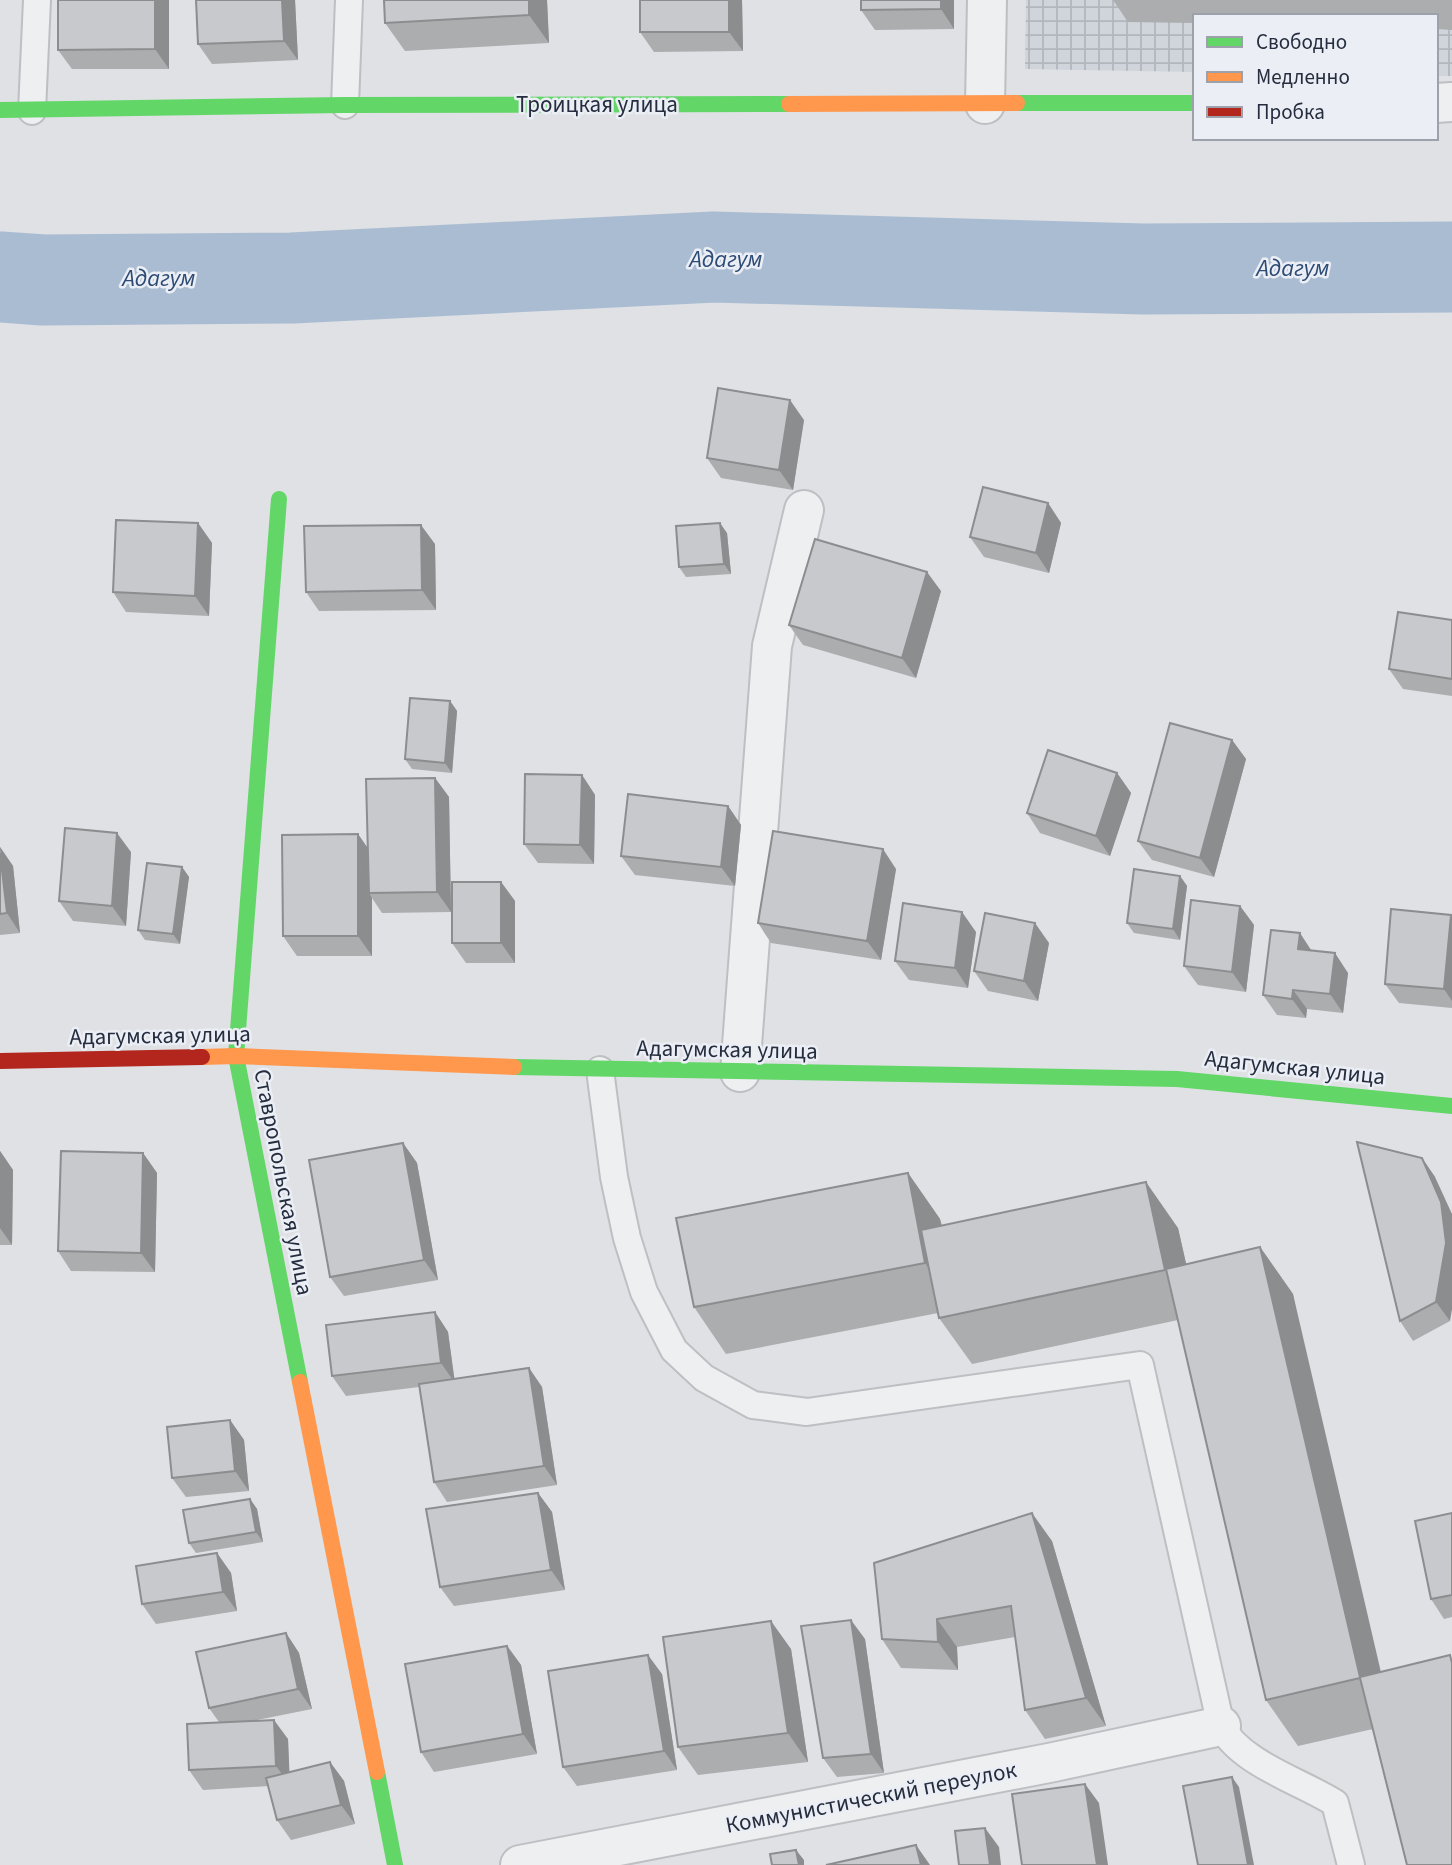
<svg xmlns="http://www.w3.org/2000/svg" width="1452" height="1865" viewBox="0 0 1452 1865" font-family="'Source Sans 3',sans-serif">
	<style>
		.industrial { fill: url(#industrial-grid) }
		.lines { fill: none; stroke-linecap: round; stroke-linejoin: round }
		.river { stroke: #aabcd2; stroke-width: 91 }
		.lane-casing { stroke: #bdbfc2; stroke-width: 30 }
		.street-casing { stroke: #bdbfc2; stroke-width: 42 }
		.lane { stroke: #eeeff1; stroke-width: 26 }
		.street { stroke: #eeeff1; stroke-width: 38 }
		.fast { stroke: #63d668; stroke-width: 16 }
		.slow { stroke: #ff974d; stroke-width: 16 }
		.jam { stroke: #b3261e; stroke-width: 16 }
		.wall { fill: #abadaf }
		.shaded-wall { fill: #8b8d8f }
		.building { fill: #c7c9cc; stroke: #8b8d8f; stroke-width: 2 }
		.labels { text-anchor: middle; stroke-width: 5; stroke-linejoin: round; paint-order: stroke }
		.street-label { font-size: 23px; fill: #252d3e; stroke: #ebeff5 }
		.water-label { font-size: 24px; font-style: italic; fill: #2d4b74; stroke: #ebeff5 }
	</style>
	<defs>
		<pattern id="industrial-grid" width="8" height="8" patternUnits="userSpaceOnUse" patternTransform="scale(1.75)"><rect width="8" height="8" fill="#d0d4db"/><path d="M0 4h8M4 0v8" fill="none" stroke="#b2b6bd"/></pattern>
	</defs>
	<rect width="100%" height="100%" fill="#dfe1e4"/>
	<!-- industrial -->
	<polygon class="industrial" points="1026,0 1452,0 1452,76 1436,76 1436,16 1195,16 1195,72 1025,69"/>
	<g class="lines">
		<!-- river -->
		<polyline class="river" points="0,277 43,280 292,278 714,257 1143,269 1452,267"/>
		<!-- lane casing -->
		<g class="lane-casing">
			<g id="lane">
				<polyline points="345,105 349,0"/>
				<polyline points="32,111 37,0"/>
				<path d="M600 1070 614 1177 627 1238 644 1292 674 1350 704 1378 753 1405 807 1412 1140 1365 1221 1726C1240 1763 1300 1781 1335 1803L1351 1865"/>
			</g>
		</g>
		<!-- street casing -->
		<g class="street-casing">
			<g id="street">
				<polyline points="1436,103 1452,102"/>
				<polyline points="985,104 987,0"/>
				<polyline points="740,1072 772,646 804,510"/>
				<polyline points="520,1865 1054,1762 1221,1726"/>
			</g>
		</g>
		<!-- lane -->
		<use href="#lane" class="lane"/>
		<!-- street -->
		<use href="#street" class="street"/>
		<!-- fast -->
		<g class="fast">
			<polyline points="1017,103 1195,103"/>
			<polyline points="0,110 345,105 789,104"/>
			<polyline points="279,499 236,1056 300,1382"/>
			<polyline points="514,1067 1177,1079 1452,1106"/>
			<polyline points="377,1772 395,1865"/>
		</g>
		<!-- slow -->
		<g class="slow">
			<polyline points="789,104 1017,103"/>
			<polyline points="202,1057 236,1056 514,1067"/>
			<polyline points="300,1382 377,1772"/>
		</g>
		<!-- jam -->
		<polyline class="jam" points="0,1061 202,1057"/>
	</g>
	<!-- wall -->
	<g class="wall">
		<polygon points="58,0 169,0 169,69 72,69 58,50"/>
		<polygon points="196,0 295,0 298,60 212,64 198,44"/>
		<polygon points="547,0 549,43 405,51 385,23"/>
		<polygon points="742,0 743,51 654,52 640,32"/>
		<polygon points="861,0 954,0 954,29 875,30 861,10"/>
		<polygon points="1113,0 1452,0 1452,30 1436,29 1436,16 1195,16 1195,23 1128,22"/>
		<polygon points="804,420 793,490 721,478 707,458"/>
		<polygon points="1048,503 1061,523 1049,573 984,557 970,537"/>
		<polygon points="198,523 212,543 209,616 126,612 113,592"/>
		<polygon points="727,533 731,574 686,577 679,567"/>
		<polygon points="435,544 436,610 319,611 306,592"/>
		<polygon points="941,591 916,678 803,645 789,625"/>
		<polygon points="1452,620 1452,696 1403,689 1389,669"/>
		<polygon points="450,701 457,711 452,773 412,769 405,759"/>
		<polygon points="1232,740 1246,759 1214,877 1152,860 1138,841"/>
		<polygon points="1117,773 1131,793 1110,856 1040,833 1027,813"/>
		<polygon points="582,775 595,795 594,864 538,863 524,844"/>
		<polygon points="435,778 449,797 451,912 382,913 372,898 372,956 297,956 283,936 358,834 367,848"/>
		<polygon points="728,806 741,825 735,886 635,875 621,856"/>
		<polygon points="0,847 13,866 20,933 0,935"/>
		<polygon points="131,852 126,926 73,921 59,901"/>
		<polygon points="182,867 189,877 180,944 145,940 138,930"/>
		<polygon points="896,869 881,960 771,943 758,923"/>
		<polygon points="1180,876 1187,886 1180,940 1134,933 1127,923"/>
		<polygon points="501,882 515,901 515,963 466,963 452,943"/>
		<polygon points="1240,906 1254,925 1246,992 1198,985 1184,966"/>
		<polygon points="1452,916 1452,1008 1399,1003 1385,984"/>
		<polygon points="976,932 968,988 909,980 895,961"/>
		<polygon points="1049,943 1038,1001 988,991 974,971"/>
		<polygon points="1312,951 1348,973 1343,1013 1307,1009 1306,1018 1277,1015 1263,995"/>
		<polygon points="403,1143 417,1163 438,1280 344,1296 330,1277"/>
		<polygon points="0,1151 13,1170 12,1245 0,1245"/>
		<polygon points="143,1153 157,1173 155,1272 71,1271 58,1251"/>
		<polygon points="1422,1158 1435,1177 1450,1321 1413,1341 1400,1321"/>
		<polygon points="908,1173 940,1219 942,1225 1178,1228 1186,1264 1260,1247 1293,1294 1373,1729 1298,1746 1266,1700 1178,1320 972,1364 939,1318 938,1313 726,1354 694,1307"/>
		<polygon points="435,1312 448,1332 454,1379 529,1368 542,1387 557,1485 447,1502 434,1482 419,1387 346,1396 332,1376"/>
		<polygon points="230,1420 244,1440 249,1491 186,1497 172,1478"/>
		<polygon points="538,1493 552,1512 565,1590 454,1606 440,1587"/>
		<polygon points="250,1499 257,1509 263,1542 196,1553 189,1543"/>
		<polygon points="1452,1513 1452,1617 1444,1619 1431,1599"/>
		<polygon points="1052,1541 1106,1726 1045,1739 1025,1710 1015,1637 957,1647 958,1670 901,1668 882,1639"/>
		<polygon points="217,1553 231,1573 237,1611 156,1624 142,1604"/>
		<polygon points="286,1633 299,1653 312,1709 257,1720 288,1739 289,1772 330,1762 344,1781 355,1824 291,1840 277,1820 269,1786 203,1790 189,1770 219,1722 209,1708"/>
		<polygon points="865,1639 884,1773 837,1777 823,1758"/>
		<polygon points="507,1646 521,1665 537,1754 434,1772 421,1752"/>
		<polygon points="791,1649 808,1762 698,1775 678,1747"/>
		<polygon points="662,1674 677,1770 577,1786 563,1767"/>
	</g>
	<!-- shaded-wall -->
	<g class="shaded-wall">
		<polygon points="155,0 169,0 169,69 155,49"/>
		<polygon points="282,0 295,0 298,60 284,41"/>
		<polygon points="529,0 547,0 549,43 529,15"/>
		<polygon points="729,0 742,0 743,51 729,32"/>
		<polygon points="941,0 954,0 954,29 941,9"/>
		<polygon points="790,400 804,420 793,490 779,470"/>
		<polygon points="1048,503 1061,523 1049,573 1036,553"/>
		<polygon points="198,523 212,543 209,616 195,596"/>
		<polygon points="720,523 727,533 731,574 724,564"/>
		<polygon points="421,525 435,544 436,610 422,590"/>
		<polygon points="927,572 941,591 916,678 902,658"/>
		<polygon points="450,701 457,711 452,773 445,763"/>
		<polygon points="1232,740 1246,759 1214,877 1200,858"/>
		<polygon points="1117,773 1131,793 1110,856 1096,836"/>
		<polygon points="582,775 595,795 594,864 580,845"/>
		<polygon points="435,778 449,797 451,912 437,892"/>
		<polygon points="728,806 741,825 735,886 721,867"/>
		<polygon points="117,833 131,852 126,926 112,906"/>
		<polygon points="358,834 372,854 369,893 372,898 372,956 358,936"/>
		<polygon points="0,847 13,866 20,933 7,913"/>
		<polygon points="883,849 896,869 881,960 867,941"/>
		<polygon points="182,867 189,877 180,944 173,934"/>
		<polygon points="1180,876 1187,886 1180,940 1173,929"/>
		<polygon points="501,882 515,901 515,963 501,943"/>
		<polygon points="1240,906 1254,925 1246,992 1232,972"/>
		<polygon points="962,912 976,932 968,988 955,968"/>
		<polygon points="1451,915 1452,916 1452,1001 1444,989"/>
		<polygon points="1035,923 1049,943 1038,1001 1024,981"/>
		<polygon points="1300,933 1313,953 1298,949"/>
		<polygon points="1335,953 1348,973 1343,1013 1330,994"/>
		<polygon points="1293,990 1307,1009 1306,1018 1292,999"/>
		<polygon points="403,1143 417,1163 438,1280 424,1260"/>
		<polygon points="0,1151 13,1170 12,1245 0,1228"/>
		<polygon points="143,1153 157,1173 155,1272 141,1253"/>
		<polygon points="1422,1158 1435,1177 1452,1214 1452,1309 1450,1321 1436,1302"/>
		<polygon points="908,1173 940,1219 958,1309 925,1263"/>
		<polygon points="1146,1182 1178,1228 1198,1316 1165,1270"/>
		<polygon points="1260,1247 1293,1294 1393,1724 1360,1677"/>
		<polygon points="435,1312 448,1332 455,1383 441,1363"/>
		<polygon points="529,1368 542,1387 557,1485 544,1466"/>
		<polygon points="230,1420 244,1440 249,1491 235,1471"/>
		<polygon points="538,1493 552,1512 565,1590 551,1570"/>
		<polygon points="250,1499 257,1509 263,1542 256,1532"/>
		<polygon points="1032,1513 1052,1541 1106,1726 1086,1698"/>
		<polygon points="217,1553 231,1573 237,1611 223,1592"/>
		<polygon points="937,1619 957,1647 958,1670 938,1642"/>
		<polygon points="851,1620 865,1639 884,1773 871,1754"/>
		<polygon points="771,1621 791,1649 808,1762 788,1733"/>
		<polygon points="286,1633 299,1653 312,1709 298,1689"/>
		<polygon points="507,1646 521,1665 537,1754 523,1734"/>
		<polygon points="648,1655 662,1674 677,1770 664,1751"/>
		<polygon points="274,1720 288,1739 290,1785 276,1766"/>
		<polygon points="330,1762 344,1781 355,1824 341,1805"/>
		<polygon points="1232,1777 1239,1787 1254,1865 1248,1865"/>
		<polygon points="1085,1784 1099,1803 1108,1865 1097,1865"/>
		<polygon points="985,1828 999,1847 1001,1865 990,1865"/>
		<polygon points="916,1845 930,1865 921,1865"/>
		<polygon points="796,1850 804,1860 804,1865 799,1865"/>
	</g>
	<!-- building -->
	<g class="building">
		<polygon points="58,0 155,0 155,49 58,50"/>
		<polygon points="196,0 282,0 284,41 198,44"/>
		<polygon points="384,0 529,0 529,15 385,23"/>
		<rect x="640" y="0" width="89" height="32"/>
		<polygon points="861,0 941,0 941,9 861,10"/>
		<polygon points="718,388 790,400 779,470 707,458"/>
		<polygon points="983,487 1048,503 1036,553 970,537"/>
		<polygon points="116,520 198,523 195,596 113,592"/>
		<polygon points="720,523 724,564 679,567 676,526"/>
		<polygon points="421,525 422,590 306,592 304,526"/>
		<polygon points="815,539 927,572 902,658 789,625"/>
		<polygon points="1398,612 1452,620 1452,679 1389,669"/>
		<polygon points="410,698 450,701 445,763 405,759"/>
		<polygon points="1170,723 1232,740 1200,858 1138,841"/>
		<polygon points="1048,750 1117,773 1096,836 1027,813"/>
		<polygon points="525,774 582,775 580,845 524,844"/>
		<polygon points="435,778 437,892 369,893 366,779"/>
		<polygon points="628,794 728,806 721,867 621,856"/>
		<polygon points="65,828 117,833 112,906 59,901"/>
		<polygon points="773,831 883,849 867,941 758,923"/>
		<polygon points="358,834 358,936 283,936 282,835"/>
		<polygon points="0,853 7,913 0,914"/>
		<polygon points="147,863 182,867 173,934 138,930"/>
		<polygon points="1134,869 1180,876 1173,929 1127,923"/>
		<rect x="452" y="882" width="49" height="61"/>
		<polygon points="1191,900 1240,906 1232,972 1184,966"/>
		<polygon points="903,903 962,912 955,968 895,961"/>
		<polygon points="1391,909 1451,915 1444,989 1385,984"/>
		<polygon points="985,913 1035,923 1024,981 974,971"/>
		<polygon points="1271,930 1300,933 1298,949 1335,953 1330,994 1293,990 1292,999 1263,995"/>
		<polygon points="1357,1142 1422,1158 1441,1202 1446,1243 1436,1302 1400,1321"/>
		<polygon points="403,1143 424,1260 330,1277 309,1160"/>
		<polygon points="61,1151 143,1153 141,1253 58,1251"/>
		<polygon points="908,1173 925,1263 694,1307 676,1218"/>
		<polygon points="1146,1182 1165,1270 939,1318 921,1230"/>
		<polygon points="1260,1247 1360,1677 1450,1655 1452,1663 1452,1865 1407,1865 1360,1678 1266,1700 1166,1269"/>
		<polygon points="435,1312 441,1363 332,1376 326,1325"/>
		<polygon points="529,1368 544,1466 434,1482 419,1384"/>
		<polygon points="230,1420 235,1471 172,1478 167,1427"/>
		<polygon points="538,1493 551,1570 440,1587 426,1509"/>
		<polygon points="250,1499 256,1532 189,1543 183,1510"/>
		<polygon points="1032,1513 1086,1698 1025,1710 1011,1606 937,1619 938,1642 882,1639 874,1563"/>
		<polygon points="1452,1513 1452,1595 1431,1599 1415,1521"/>
		<polygon points="217,1553 223,1592 142,1604 136,1566"/>
		<polygon points="851,1620 871,1754 823,1758 801,1626"/>
		<polygon points="771,1621 788,1733 678,1747 663,1637"/>
		<polygon points="286,1633 298,1689 209,1708 196,1652"/>
		<polygon points="507,1646 523,1734 421,1752 405,1664"/>
		<polygon points="648,1655 664,1751 563,1767 548,1671"/>
		<polygon points="274,1720 276,1766 189,1770 187,1724"/>
		<polygon points="330,1762 341,1805 277,1820 266,1778"/>
		<polygon points="1232,1777 1248,1865 1198,1865 1183,1786"/>
		<polygon points="1085,1784 1097,1865 1022,1865 1012,1794"/>
		<polygon points="985,1828 990,1865 959,1865 955,1831"/>
		<polygon points="916,1845 921,1865 826,1865"/>
		<polygon points="796,1850 799,1865 772,1865 770,1854"/>
	</g>
	<g class="labels">
		<!-- street labels -->
		<g class="street-label">
			<text x="597" y="112">Троицкая улица</text>
			<text transform="translate(160 1035) rotate(-1)" y="8">Адагумская улица</text>
			<text transform="translate(727 1049) rotate(1)" y="8">Адагумская улица</text>
			<text transform="translate(1295 1067) rotate(6)" y="8">Адагумская улица</text>
			<text transform="translate(284 1182) rotate(79)" y="8">Ставропольская улица</text>
			<text transform="translate(871 1797) rotate(-11)" y="8">Коммунистический переулок</text>
		</g>
		<!-- water labels -->
		<g class="water-label">
			<text x="726" y="267">Адагум</text>
			<text x="1293" y="276">Адагум</text>
			<text x="159" y="286">Адагум</text>
		</g>
	</g>
	<!-- legend -->
	<rect x="1193" y="14" width="245" height="126" fill="#ebeff5" stroke="#9ca1ac" stroke-width="2"/>
	<rect x="1207" y="37" width="35" height="10" fill="#63d668" stroke="#9ca1ac" stroke-width="2"/>
	<text x="1256" y="49" font-size="21" fill="#252d3e">Свободно</text>
	<rect x="1207" y="72" width="35" height="10" fill="#ff974d" stroke="#9ca1ac" stroke-width="2"/>
	<text x="1256" y="84" font-size="21" fill="#252d3e">Медленно</text>
	<rect x="1207" y="107" width="35" height="10" fill="#b3261e" stroke="#9ca1ac" stroke-width="2"/>
	<text x="1256" y="119" font-size="21" fill="#252d3e">Пробка</text>
</svg>
